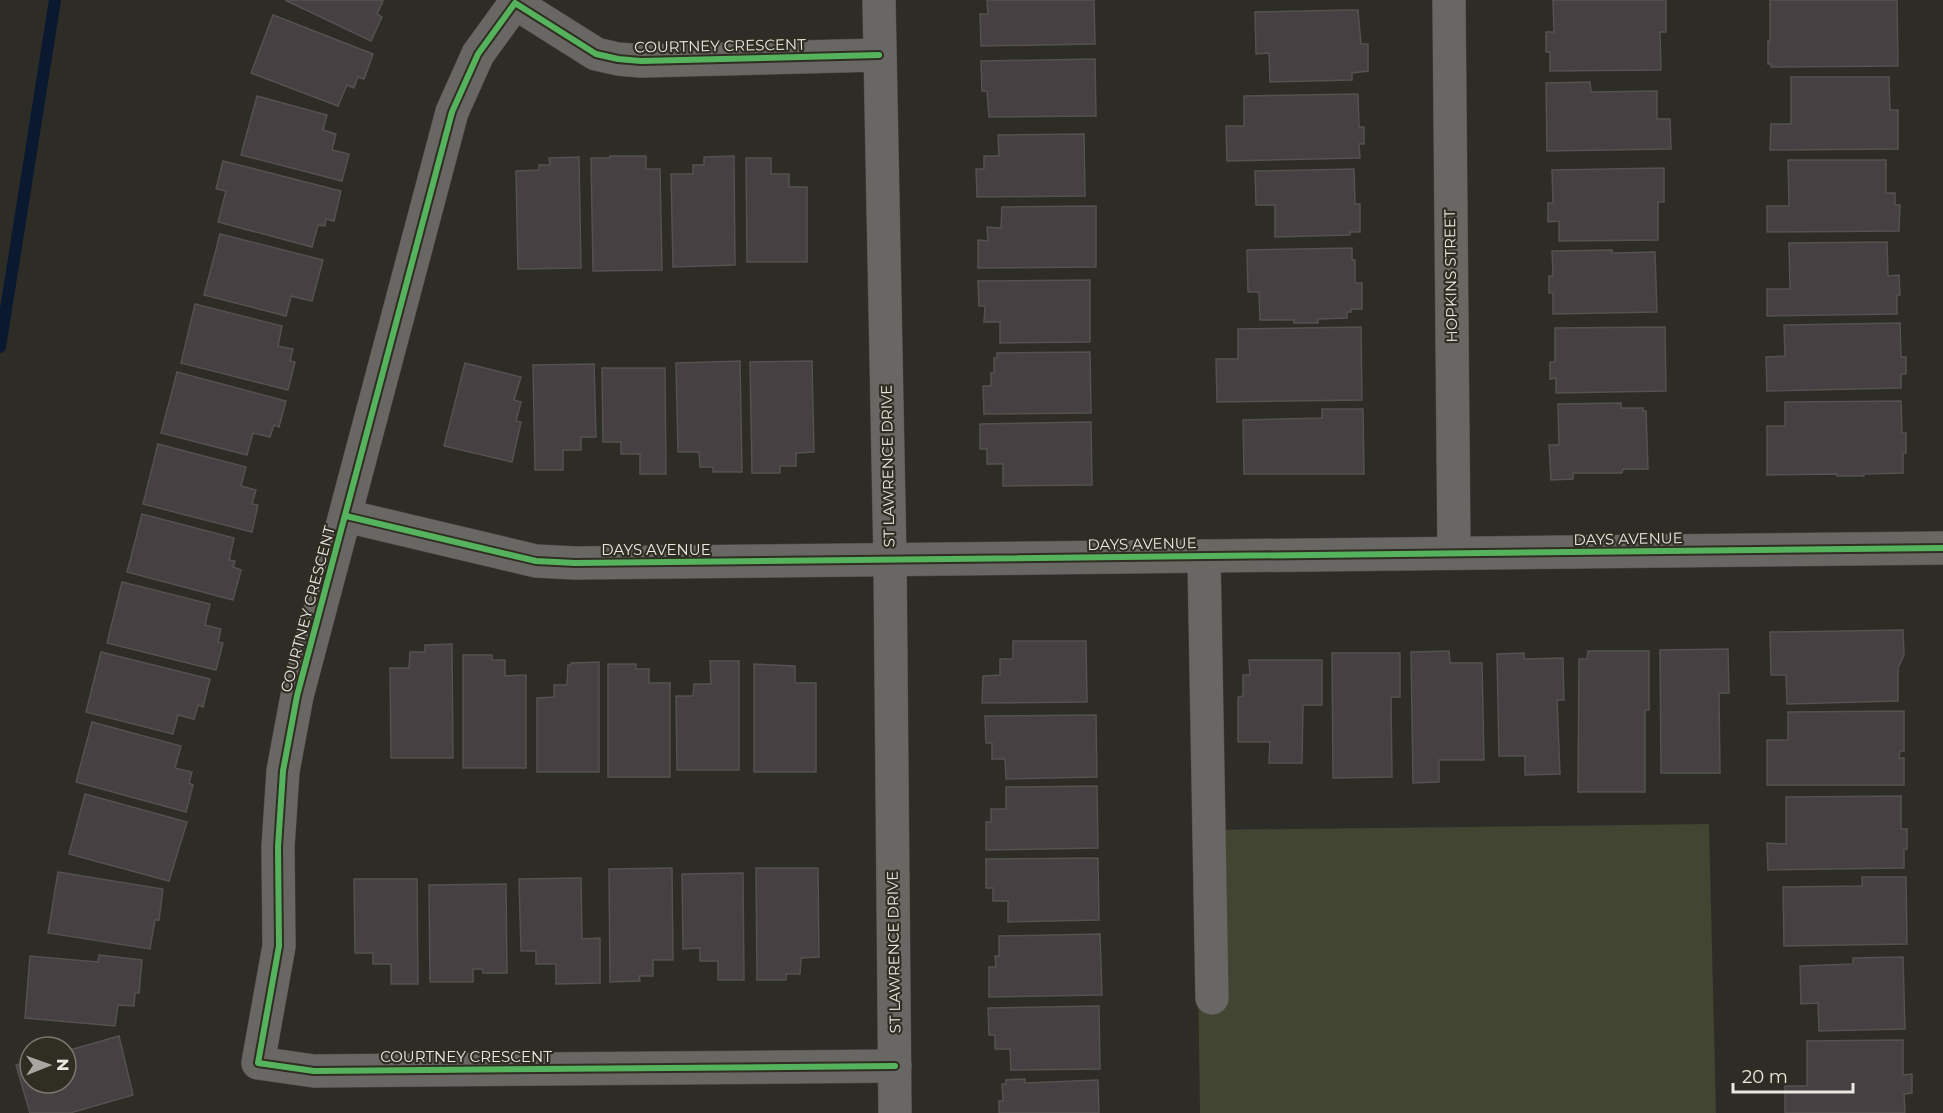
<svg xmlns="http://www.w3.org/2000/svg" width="1943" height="1113" viewBox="0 0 1943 1113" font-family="Montserrat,sans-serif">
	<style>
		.green { fill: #414532 }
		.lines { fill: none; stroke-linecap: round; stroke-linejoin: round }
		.stream { stroke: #0a192f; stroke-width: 12 }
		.building { fill: #464042; stroke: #545150; stroke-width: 1.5 }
		.minor-casing { stroke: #4c4a46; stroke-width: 34 }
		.minor { stroke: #686763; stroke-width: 33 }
		.cycleway-casing { stroke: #302e23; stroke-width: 10 }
		.cycleway { stroke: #56b35d; stroke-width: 6 }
		.labels { text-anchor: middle; stroke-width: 4.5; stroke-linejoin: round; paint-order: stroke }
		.street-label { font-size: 15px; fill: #eae8e2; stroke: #302e23 }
	</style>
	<rect width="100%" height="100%" fill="#2d2c26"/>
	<!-- green -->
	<polygon class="green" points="1709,824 1716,1113 1200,1113 1196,830"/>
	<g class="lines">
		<!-- stream -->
		<polyline class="stream" points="0,347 55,0"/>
	</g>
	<!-- building -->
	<g class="building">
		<polygon points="285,0 380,0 383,1 377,14 382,17 371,41"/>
		<polygon points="987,0 1094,0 1095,44 981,46 980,14 988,14"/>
		<polygon points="1553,0 1666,0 1666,32 1660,32 1661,70 1550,71 1550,52 1546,52 1546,32 1554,32"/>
		<polygon points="1770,0 1897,0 1898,66 1771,67 1771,64 1768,64 1768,41 1770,41"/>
		<polygon points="1345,10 1358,10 1361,44 1368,44 1368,71 1352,73 1352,80 1270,82 1269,53 1256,54 1255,12"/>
		<polygon points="273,15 373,54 364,79 358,77 354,88 347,85 338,106 251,73"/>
		<polygon points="1095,59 1096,116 989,117 987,91 982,91 981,61"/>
		<polygon points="1791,77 1889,77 1890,110 1898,110 1898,149 1770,150 1771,124 1791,124"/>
		<polygon points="1590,82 1591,92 1657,91 1657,119 1670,119 1671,149 1547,151 1546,83"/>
		<polygon points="1358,94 1359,127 1364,127 1364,144 1359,144 1360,158 1227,161 1226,126 1244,126 1244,96"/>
		<polygon points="257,96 327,115 323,130 336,134 332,150 349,154 342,181 241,155"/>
		<polygon points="1084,134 1085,196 977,197 976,169 984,169 984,156 999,156 998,135"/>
		<polygon points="610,156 646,156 646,169 660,169 662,270 593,271 591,158 610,158"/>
		<polygon points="734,156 735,265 673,267 671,174 693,174 693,165 704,165 704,157"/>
		<polygon points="579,157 581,268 518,269 516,171 539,170 539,165 550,165 549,158"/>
		<polygon points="746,158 771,158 771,174 789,174 789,187 807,187 807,262 747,262"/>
		<polygon points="1788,160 1886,160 1886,193 1895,193 1895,205 1900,205 1899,231 1767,232 1767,206 1789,206"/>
		<polygon points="223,161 341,191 334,221 326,219 325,226 318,225 312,247 218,222 226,191 216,189"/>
		<polygon points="1664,168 1664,202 1658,202 1658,240 1559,241 1559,221 1548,222 1548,203 1553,203 1552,170"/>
		<polygon points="1354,169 1355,204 1360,204 1360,232 1350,232 1350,235 1275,237 1275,205 1256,205 1255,171"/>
		<polygon points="1096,206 1096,267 978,268 978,240 988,241 987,227 1001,228 1002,207"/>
		<polygon points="220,234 323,260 312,301 291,296 286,316 204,295"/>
		<polygon points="1887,242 1888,276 1899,275 1900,295 1897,295 1897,314 1767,316 1767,289 1790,289 1789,243"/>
		<polygon points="1352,248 1352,260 1355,260 1355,283 1362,283 1362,309 1351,309 1351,312 1347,312 1347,318 1318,319 1318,323 1294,323 1294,320 1260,320 1259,292 1248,292 1247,250"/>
		<polygon points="1612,250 1612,253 1655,252 1657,312 1553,314 1553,293 1549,293 1549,276 1553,276 1552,251"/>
		<polygon points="1090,280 1090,342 1000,343 1000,322 984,322 985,306 979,306 978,281"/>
		<polygon points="195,304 282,326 278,346 293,349 290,361 295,362 288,390 181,363"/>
		<polygon points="1900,323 1901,357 1906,357 1906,374 1901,374 1901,388 1767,391 1766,357 1785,356 1784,325"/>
		<polygon points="1361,327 1362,400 1217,402 1216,359 1238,359 1238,329"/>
		<polygon points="1665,327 1666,391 1556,393 1556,378 1550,379 1550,362 1555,362 1555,328"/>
		<polygon points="1090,352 1091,413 984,414 983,386 991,386 991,373 994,373 994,358 997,358 997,353"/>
		<polygon points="740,361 742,472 713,472 713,467 700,467 699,452 678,452 676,363"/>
		<polygon points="812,361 814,452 796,453 796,466 780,466 780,473 752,473 750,362"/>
		<polygon points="465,363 521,377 514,400 521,402 516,421 521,422 512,462 444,446"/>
		<polygon points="594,364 596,437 581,437 581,450 563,450 563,470 535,470 533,365"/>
		<polygon points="602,368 665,368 666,474 640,474 640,454 621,454 621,442 603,442"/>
		<polygon points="177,372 286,401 279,427 274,425 270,437 253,433 247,455 161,433"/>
		<polygon points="1901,401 1902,433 1906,433 1906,453 1903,453 1903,473 1864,474 1864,476 1837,476 1837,474 1767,475 1767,426 1785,426 1785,402"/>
		<polygon points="1621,403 1621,408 1643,408 1643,411 1646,411 1648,469 1623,469 1622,473 1573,473 1573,479 1551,480 1549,445 1559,445 1558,404"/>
		<polygon points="1322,409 1363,409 1364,474 1244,474 1243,420 1322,418"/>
		<polygon points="1091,422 1092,485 1003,486 1003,464 987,464 987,449 980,449 980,424"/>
		<polygon points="158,444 246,467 241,486 256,490 252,504 258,505 252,532 143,504"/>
		<polygon points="142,514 234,538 229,560 235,561 233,567 241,570 233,600 127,572"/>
		<polygon points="122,582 210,604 205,625 221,629 218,642 223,643 216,670 107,643"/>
		<polygon points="1903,630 1904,655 1898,668 1898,701 1787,704 1786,675 1771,675 1770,632"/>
		<polygon points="1013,641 1086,641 1087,702 982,703 983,676 1000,675 1000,659 1013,659"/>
		<polygon points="452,644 453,758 391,758 390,668 409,668 410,652 425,652 425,645"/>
		<polygon points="1728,649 1729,693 1719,693 1720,773 1661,773 1660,650"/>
		<polygon points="1449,651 1450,663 1482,663 1484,760 1439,760 1439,782 1413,783 1411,652"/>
		<polygon points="1588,651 1649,651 1649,710 1645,710 1645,792 1578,792 1579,659 1587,659"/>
		<polygon points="101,652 210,679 203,707 198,705 194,719 178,715 173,734 86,712"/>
		<polygon points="1332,653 1400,653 1400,697 1391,697 1392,777 1333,778"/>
		<polygon points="1524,653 1524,659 1563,658 1564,700 1557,700 1560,774 1525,775 1525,756 1499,756 1497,654"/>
		<polygon points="463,655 492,655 492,660 505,660 505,676 526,675 526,768 463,768"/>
		<polygon points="1249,660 1322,660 1322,705 1303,705 1302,763 1269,763 1270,742 1238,742 1238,697 1243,696 1243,675 1250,675"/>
		<polygon points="710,661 739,661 739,770 677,770 676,696 693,696 694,684 711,684"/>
		<polygon points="599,662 599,772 537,772 537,698 554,697 554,685 567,685 568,665 571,665 571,663"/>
		<polygon points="608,664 636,664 636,669 649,669 649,683 670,683 670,777 608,777"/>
		<polygon points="754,664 795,666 795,683 816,683 816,772 754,772"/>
		<polygon points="1904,711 1904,751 1900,751 1899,758 1904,758 1904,785 1767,785 1767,740 1788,740 1788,712"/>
		<polygon points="1096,715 1097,777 1006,779 1005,759 992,759 992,743 986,743 985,716"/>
		<polygon points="92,722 181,746 175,768 192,772 189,783 193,785 186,812 76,782"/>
		<polygon points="1097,786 1098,848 986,850 986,822 991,822 991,809 1006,809 1006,787"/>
		<polygon points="85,794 187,822 169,881 69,854"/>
		<polygon points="1901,796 1901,829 1907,829 1907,849 1904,849 1904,868 1768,870 1767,843 1786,844 1786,797"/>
		<polygon points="1098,858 1099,920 1008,922 1008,901 993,901 993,888 986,888 986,859"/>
		<polygon points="672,868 673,960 653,960 653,976 639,976 640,981 610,982 609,869"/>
		<polygon points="756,868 818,868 819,957 801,958 800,974 786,974 786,980 757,980"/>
		<polygon points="58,872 163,889 159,920 155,920 150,949 48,933"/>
		<polygon points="743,873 744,980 718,980 718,961 700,961 700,948 683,949 682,874"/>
		<polygon points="1862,877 1906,877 1907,944 1784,946 1783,887 1862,886"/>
		<polygon points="581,878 582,939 600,938 600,983 556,984 556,964 536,964 536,951 521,951 519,879"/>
		<polygon points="354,879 417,879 418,984 391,984 391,964 373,964 373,953 355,953"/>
		<polygon points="506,884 507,973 483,973 482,969 473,969 473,982 430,982 429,885"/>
		<polygon points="1100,934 1102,995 989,997 989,967 996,967 995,956 999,956 999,936"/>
		<polygon points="99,955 142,960 139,993 135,993 134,1006 118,1005 115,1026 25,1018 30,956 98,962"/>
		<polygon points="1903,957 1905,1029 1819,1031 1818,1003 1801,1004 1800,966 1853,964 1853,958"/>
		<polygon points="1099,1006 1100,1069 1011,1070 1010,1049 995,1049 995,1035 989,1035 988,1008"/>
		<polygon points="119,1036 133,1095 70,1113 30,1113 16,1065 30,1061 30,1083 66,1083 66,1051"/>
		<polygon points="1903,1040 1903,1075 1912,1074 1912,1093 1904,1094 1905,1113 1785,1113 1785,1086 1807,1086 1807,1041"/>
		<polygon points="1025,1079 1025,1083 1098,1080 1099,1113 999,1113 999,1101 1003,1101 1002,1084 1006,1084 1006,1080"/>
	</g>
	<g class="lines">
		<!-- minor casing -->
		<g class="minor-casing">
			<g id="minor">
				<polyline points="879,0 890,559 895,1113"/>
				<polyline points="1449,0 1454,553"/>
				<polyline points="879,55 641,61 618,59 596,54 515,3 478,54 452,112 297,696 283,771 278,847 279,946 258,1063 314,1071 895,1066"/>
				<polyline points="346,516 536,561 575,563 1943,548"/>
				<polyline points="1204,556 1212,998"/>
			</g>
		</g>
		<!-- minor -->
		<use href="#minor" class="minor"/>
		<!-- cycleway casing -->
		<g class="cycleway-casing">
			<g id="cycleway">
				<polyline points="879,55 641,61 618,59 596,54 515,3 478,54 452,112 297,696 283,771 278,847 279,946 258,1063 314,1071 895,1066"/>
				<polyline points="346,516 536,561 575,563 1943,548"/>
			</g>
		</g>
		<!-- cycleway -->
		<use href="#cycleway" class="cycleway"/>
	</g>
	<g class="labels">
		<!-- street labels -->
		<g class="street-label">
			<text transform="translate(720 46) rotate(-1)" y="5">COURTNEY CRESCENT</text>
			<text transform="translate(1451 276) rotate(-91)" y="5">HOPKINS STREET</text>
			<text transform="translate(888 466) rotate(-91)" y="5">ST LAWRENCE DRIVE</text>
			<text transform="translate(1628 539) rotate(-1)" y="5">DAYS AVENUE</text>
			<text transform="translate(1142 544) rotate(-1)" y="5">DAYS AVENUE</text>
			<text x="656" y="555">DAYS AVENUE</text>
			<text transform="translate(308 609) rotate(-75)" y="5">COURTNEY CRESCENT</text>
			<text transform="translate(894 952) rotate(-91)" y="5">ST LAWRENCE DRIVE</text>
			<text x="466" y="1062">COURTNEY CRESCENT</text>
		</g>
	</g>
	<!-- north arrow -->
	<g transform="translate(48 1065) rotate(89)"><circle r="28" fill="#302e23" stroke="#7a786f" stroke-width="1.5"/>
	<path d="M0-4.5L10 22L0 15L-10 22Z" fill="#a8a6a0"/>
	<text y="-9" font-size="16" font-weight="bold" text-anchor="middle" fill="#eae8e2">N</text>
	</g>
	<!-- scale -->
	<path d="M1733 1083v9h120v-9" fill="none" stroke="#eae8e2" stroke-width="3"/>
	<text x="1742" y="1083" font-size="18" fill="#eae8e2" stroke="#302e23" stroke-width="4.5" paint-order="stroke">20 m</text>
</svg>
